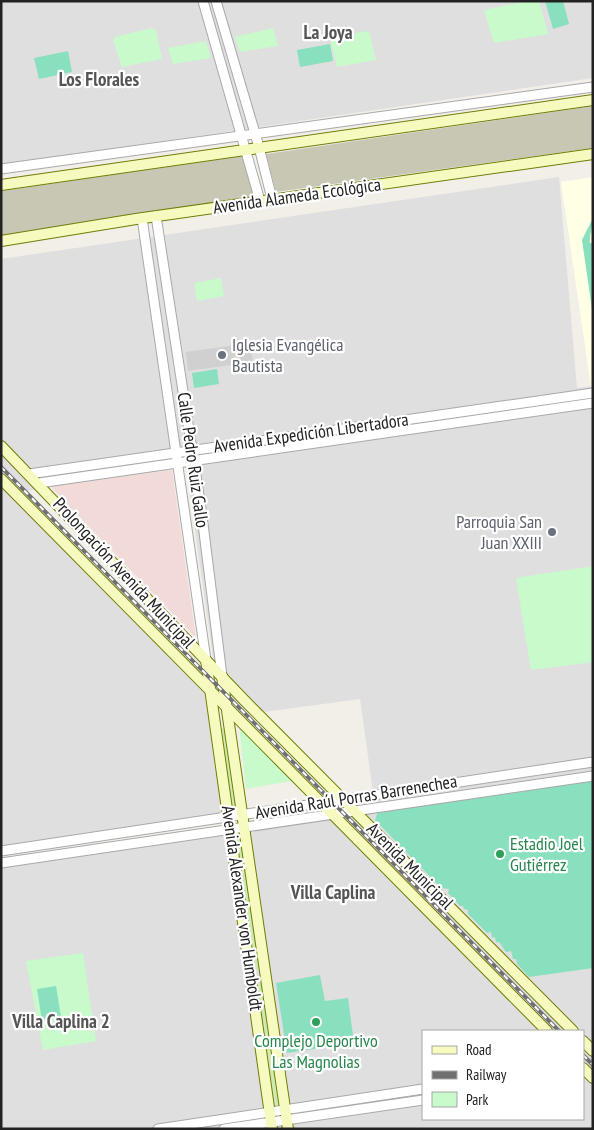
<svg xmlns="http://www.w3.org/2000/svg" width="594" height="1130" viewBox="0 0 594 1130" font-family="'PT Sans Narrow',sans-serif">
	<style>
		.residential { fill: #e0dfdf; fill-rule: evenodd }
		.commercial { fill: #f2dad9 }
		.education { fill: #ffffe5 }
		.religious { fill: #d0d0d0 }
		.construction { fill: #c7c7b4 }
		.grass { fill: #cdebb0 }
		.park { fill: #c8facc }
		.pitch { fill: #88e0be }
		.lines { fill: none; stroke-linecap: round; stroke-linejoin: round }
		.tertiary-casing { stroke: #a9a9a9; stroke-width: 11 }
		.secondary-casing { stroke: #707d05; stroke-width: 12 }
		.tertiary { stroke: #fff; stroke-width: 9 }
		.secondary { stroke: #f7fabf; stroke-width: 10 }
		.rail-casing { stroke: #707070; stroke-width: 4 }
		.rail { stroke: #fff; stroke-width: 2; stroke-dasharray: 5.5; stroke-linecap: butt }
		.worship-dot { fill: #6b7280; stroke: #fff; stroke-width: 2 }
		.leisure-dot { fill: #2e9e5b; stroke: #fff; stroke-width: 2 }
		.labels { text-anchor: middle; stroke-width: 4.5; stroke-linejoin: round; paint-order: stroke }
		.street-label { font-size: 18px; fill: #222; stroke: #fff }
		.worship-label { font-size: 18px; fill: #5b616d; stroke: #fff; text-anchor: start }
		.leisure-label { font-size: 18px; fill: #27864d; stroke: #fff; text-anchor: start }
		.neighbourhood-label { font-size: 19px; font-weight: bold; fill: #555; stroke: #fff }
	</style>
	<rect width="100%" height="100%" fill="#f2efe9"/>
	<!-- residential -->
	<g class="residential">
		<polygon points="1,1 593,1 593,78 1,165"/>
		<path d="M559 177 577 388 593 386V1129H1V861L325 812 374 799 360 699 264 712 213 658 186 467 12 493 26 494 211 685 231 820 1 855V259ZM423 1031H583V1119H423Z"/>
	</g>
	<!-- commercial -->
	<polygon class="commercial" points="172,470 196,638 50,486"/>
	<!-- education -->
	<polygon class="education" points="593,177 593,387 591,387 561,182"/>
	<!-- religious -->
	<polygon class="religious" points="250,343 253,362 188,371 186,352"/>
	<!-- construction -->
	<g class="construction">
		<polygon points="593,106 593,148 276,192 266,154"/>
		<polygon points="243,156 254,196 1,236 1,191"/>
	</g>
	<!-- grass -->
	<g class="grass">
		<polygon points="227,728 239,811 233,811 220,729"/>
		<polygon points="242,833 263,969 255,970 236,834"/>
		<polygon points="264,983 281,1106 275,1106 257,984"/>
		<polygon points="423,1092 423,1097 375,1105 374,1100"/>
		<polygon points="364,1102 365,1106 292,1116 292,1112"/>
	</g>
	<!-- park -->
	<g class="park">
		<polygon points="527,1 539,1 548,34 494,43 484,10"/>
		<polygon points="152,28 156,30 162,59 122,67 113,40 115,37"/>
		<polygon points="273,28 278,46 240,52 235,37"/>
		<polygon points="369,31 376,60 337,67 330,38"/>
		<polygon points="206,41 211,58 173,64 168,48"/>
		<polygon points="221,278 224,296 197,301 194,283"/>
		<polygon points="593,566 593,662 531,670 516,578"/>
		<polygon points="239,726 292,781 246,789"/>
		<polygon points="83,953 96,1041 43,1050 26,961"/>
	</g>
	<!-- pitch -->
	<g class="pitch">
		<polygon points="545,1 563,1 569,24 553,29"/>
		<polygon points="330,44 333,61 300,67 297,50"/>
		<polygon points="68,51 72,72 39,79 34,58"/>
		<path d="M593 218C593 227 589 235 590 243H593V316L582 240Z"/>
		<polygon points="217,369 219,384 194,388 192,373"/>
		<polygon points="593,778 593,968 529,977 517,964 516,959 513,959 511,951 506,952 499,942 496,942 495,937 492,938 491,932 487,933 468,914 468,910 464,909 463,906 460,906 448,893 449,889 441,888 375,820 379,809"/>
		<polygon points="320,975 325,1001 348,998 354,1043 287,1053 276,983"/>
		<polygon points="56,986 61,1017 42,1021 37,989"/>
	</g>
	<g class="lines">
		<!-- tertiary casing -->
		<g class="tertiary-casing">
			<g id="tertiary">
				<polyline points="203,1 260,201"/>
				<polyline points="216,1 259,147 272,199"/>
				<polyline points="1,169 593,87"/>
				<polyline points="156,216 201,508 222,676"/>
				<polyline points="142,218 206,660"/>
				<polyline points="29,474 593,393"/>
				<polyline points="39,483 593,403"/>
				<polyline points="1,851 593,762"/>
				<polyline points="1,863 593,776"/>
				<polyline points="158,1129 423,1089"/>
				<polyline points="224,1129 423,1100"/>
			</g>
		</g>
		<!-- secondary casing -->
		<g class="secondary-casing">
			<g id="secondary">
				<polyline points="1,185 593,100"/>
				<polyline points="1,241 136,219 593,154"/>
				<polyline points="1,446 245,701 573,1031"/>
				<polyline points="1,479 547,1031"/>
				<polyline points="206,660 272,1129"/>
				<polyline points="222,676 288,1129"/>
				<polyline points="583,1041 593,1051"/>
				<polyline points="583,1068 593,1078"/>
			</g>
		</g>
		<!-- tertiary -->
		<use href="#tertiary" class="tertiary"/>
		<!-- secondary -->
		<use href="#secondary" class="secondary"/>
		<!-- rail casing -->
		<g class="rail-casing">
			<g id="rail">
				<polyline points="1,467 559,1031"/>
				<polyline points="583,1055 593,1065"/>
			</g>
		</g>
		<!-- rail -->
		<use href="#rail" class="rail"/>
	</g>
	<!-- markers -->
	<g class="worship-dot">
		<circle cx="222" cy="355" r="5"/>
		<circle cx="552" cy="532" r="5"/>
	</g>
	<g class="leisure-dot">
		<circle cx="500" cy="854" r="5"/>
		<circle cx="316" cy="1022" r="5"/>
	</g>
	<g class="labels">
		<!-- street labels -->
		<g class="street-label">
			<text transform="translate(297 196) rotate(-8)" y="6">Avenida Alameda Ecológica</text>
			<text transform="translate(311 433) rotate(-8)" y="6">Avenida Expedición Libertadora</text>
			<text transform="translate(193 460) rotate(82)" y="6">Calle Pedro Ruiz Gallo</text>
			<text transform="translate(124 573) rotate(47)" y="6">Prolongación Avenida Municipal</text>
			<text transform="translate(356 797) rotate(-9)" y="6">Avenida Raúl Porras Barrenechea</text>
			<text transform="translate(410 866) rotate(45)" y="6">Avenida Municipal</text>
			<text transform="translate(242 908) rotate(82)" y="6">Avenida Alexander von Humboldt</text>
		</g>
		<!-- worship labels -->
		<g class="worship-label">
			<text x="232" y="351">Iglesia Evangélica<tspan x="232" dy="21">Bautista</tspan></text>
			<text x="542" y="528" text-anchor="end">Parroquia San<tspan x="542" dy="21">Juan XXIII</tspan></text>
		</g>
		<!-- leisure labels -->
		<g class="leisure-label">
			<text x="510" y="850">Estadio Joel<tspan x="510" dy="21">Gutiérrez</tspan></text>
			<text x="316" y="1047" text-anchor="middle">Complejo Deportivo<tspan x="316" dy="21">Las Magnolias</tspan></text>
		</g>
		<!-- neighbourhood labels -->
		<g class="neighbourhood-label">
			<text x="328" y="39">La Joya</text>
			<text x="99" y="86">Los Florales</text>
			<text x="333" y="899">Villa Caplina</text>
			<text x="61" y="1028">Villa Caplina 2</text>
		</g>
	</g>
	<!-- border -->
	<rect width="594" height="1130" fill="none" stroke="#222222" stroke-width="5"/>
	<!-- legend -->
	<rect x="422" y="1030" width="162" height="90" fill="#ffffff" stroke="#a7a7a7"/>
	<rect x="432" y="1046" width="25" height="8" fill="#f7fabf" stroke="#a7a7a7"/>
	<text x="466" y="1055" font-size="15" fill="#222222">Road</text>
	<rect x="432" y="1071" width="25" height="8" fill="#707070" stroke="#a7a7a7"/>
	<text x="466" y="1080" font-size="15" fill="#222222">Railway</text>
	<rect x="432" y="1092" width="25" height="15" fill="#c8facc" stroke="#a7a7a7"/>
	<text x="466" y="1105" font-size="15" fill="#222222">Park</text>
</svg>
